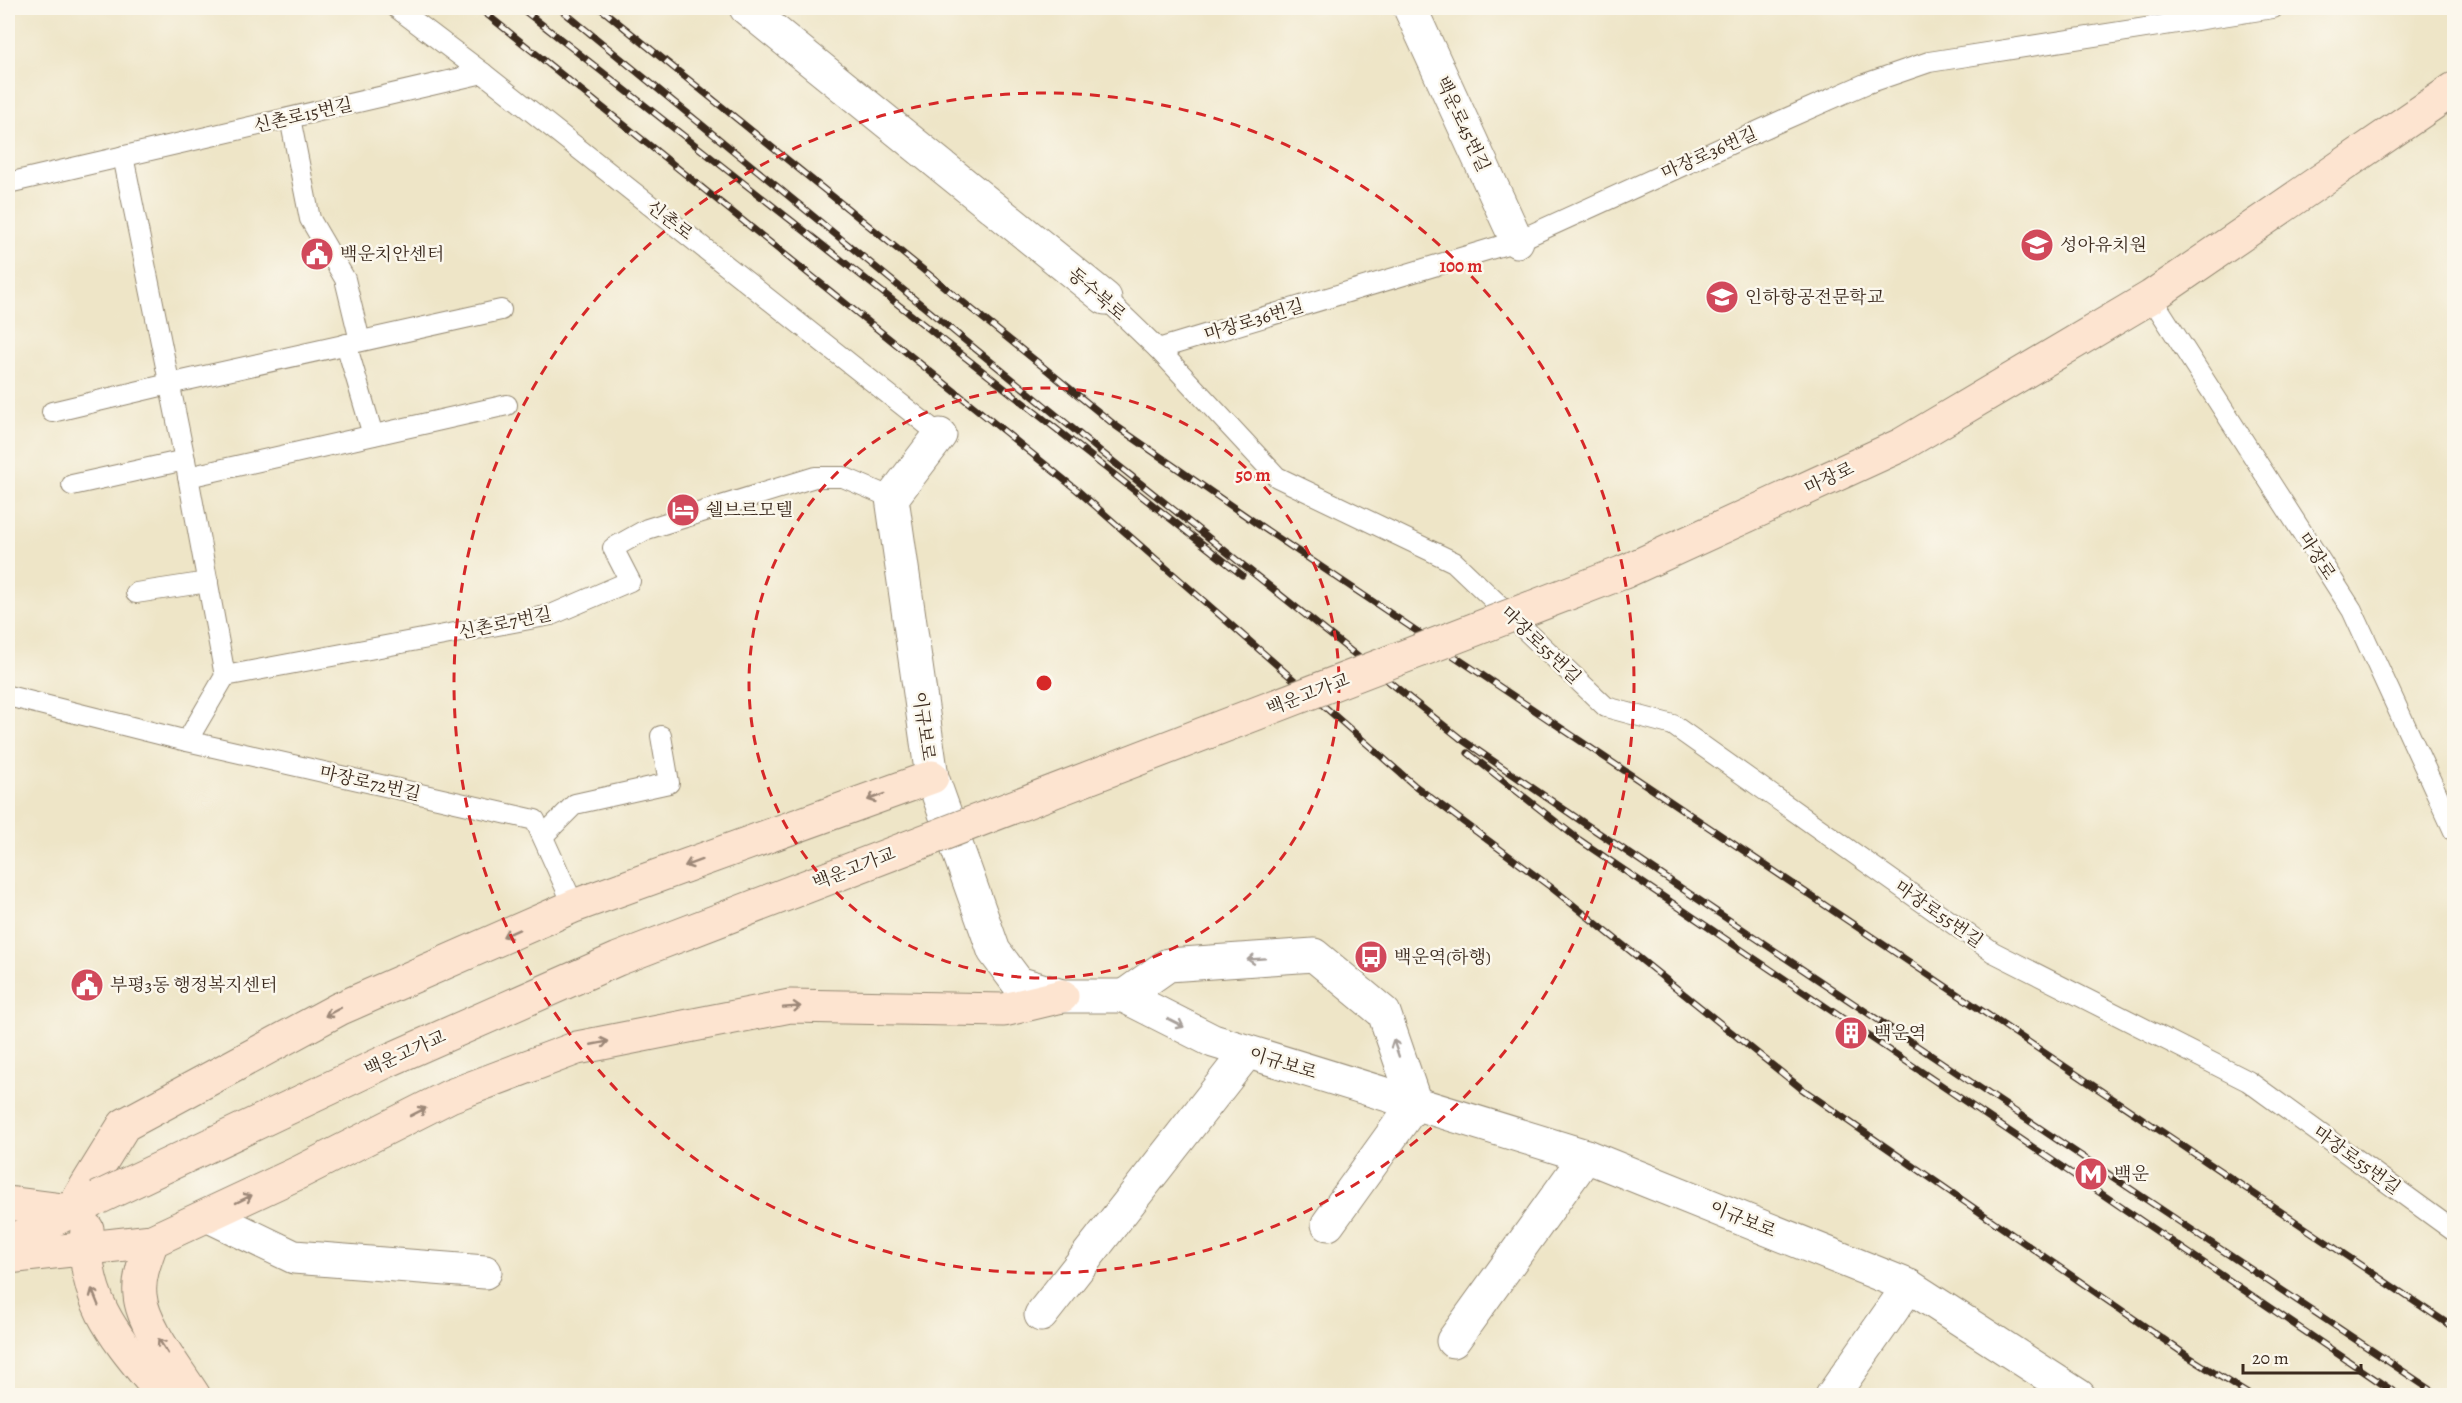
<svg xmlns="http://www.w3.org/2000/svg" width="2462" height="1403" viewBox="0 0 2462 1403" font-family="Alegreya,'Noto Serif KR',serif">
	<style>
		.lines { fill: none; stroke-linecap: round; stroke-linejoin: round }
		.lane-casing { stroke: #948872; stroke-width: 22 }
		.street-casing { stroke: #948872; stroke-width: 35 }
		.secondary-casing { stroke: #948872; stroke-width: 35 }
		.lane { stroke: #fff; stroke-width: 20 }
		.street { stroke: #fff; stroke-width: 33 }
		.secondary { stroke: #fde4d0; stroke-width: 33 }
		.rail-casing { stroke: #3b2a1e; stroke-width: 7 }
		.rail { stroke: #fbf7ec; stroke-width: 4.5; stroke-dasharray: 14; stroke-linecap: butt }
		.secondary-bridge-casing { stroke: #948872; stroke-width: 35; stroke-linecap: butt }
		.secondary-bridge { stroke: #fde4d0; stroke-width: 33 }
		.oneway { stroke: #9c8777 }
		.oneway2 { stroke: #a79f9a }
		.ring { fill: none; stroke: #d62828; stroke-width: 3; stroke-dasharray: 10 8 }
		.labels { text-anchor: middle; stroke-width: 5; stroke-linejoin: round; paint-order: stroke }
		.street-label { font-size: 18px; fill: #3b2a1e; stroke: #fbf7ec }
		.poi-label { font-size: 18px; fill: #3b2a1e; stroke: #fbf7ec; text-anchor: start }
		.centre { fill: #d62828; stroke: #fbf7ec; stroke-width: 3 }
		.ring-label { font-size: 18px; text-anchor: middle; font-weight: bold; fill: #d62828; stroke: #fbf7ec; stroke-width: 5; stroke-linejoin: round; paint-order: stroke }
	</style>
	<rect width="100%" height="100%" fill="#fbf7ec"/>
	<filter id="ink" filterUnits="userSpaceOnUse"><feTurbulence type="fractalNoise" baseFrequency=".0167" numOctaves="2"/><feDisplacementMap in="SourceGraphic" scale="12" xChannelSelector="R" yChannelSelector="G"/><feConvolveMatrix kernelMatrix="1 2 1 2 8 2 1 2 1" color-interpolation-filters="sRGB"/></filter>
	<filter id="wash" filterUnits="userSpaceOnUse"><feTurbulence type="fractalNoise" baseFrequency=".008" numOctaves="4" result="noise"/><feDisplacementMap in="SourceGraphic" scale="24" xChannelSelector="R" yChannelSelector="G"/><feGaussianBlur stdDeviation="1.35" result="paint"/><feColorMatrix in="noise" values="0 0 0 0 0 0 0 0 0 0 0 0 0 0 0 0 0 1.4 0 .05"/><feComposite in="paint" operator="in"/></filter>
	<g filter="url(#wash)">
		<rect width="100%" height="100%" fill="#eee5c7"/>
	</g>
	<g filter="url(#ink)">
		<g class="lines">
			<!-- lane casing -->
			<g class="lane-casing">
				<g id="lane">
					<polyline points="397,8 483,73 940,435"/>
					<polyline points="290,118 310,219 345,279 360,341"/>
					<polyline points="123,156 185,460 225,676 187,741"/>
					<polyline points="8,183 483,73"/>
					<polyline points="2151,297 2352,610 2454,831"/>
					<polyline points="1105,298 1158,349 1277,477 1454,562 1606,707 1673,725 1993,952 2248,1081 2454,1231"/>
					<polyline points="346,344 373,435"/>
					<polyline points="1158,349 1517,241 1774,124 1865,84 1929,62 2273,8"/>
					<polyline points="52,412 169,384 501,310"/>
					<polyline points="188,477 507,405"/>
					<polyline points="72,485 185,460"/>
					<polyline points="136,593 208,582"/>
					<polyline points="225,676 551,615 630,581 613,548 647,529 815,477 843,477 892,498"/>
					<polyline points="8,696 187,741 535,820 574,906"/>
					<polyline points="543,836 575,804 669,783 661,736"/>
				</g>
			</g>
			<!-- street casing -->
			<g class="street-casing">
				<g id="street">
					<polyline points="746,8 1105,298"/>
					<polyline points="1410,8 1517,241"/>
					<polyline points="940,435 892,498 932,777 994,951 1018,983 1062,996 1124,996 1213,1041 1586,1156 1909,1286 2079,1396"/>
					<polyline points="1124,996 1168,965 1314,955 1384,1013 1415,1103"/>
					<polyline points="209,1216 294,1257 485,1272"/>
					<polyline points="1328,1224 1415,1103"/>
					<polyline points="1041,1315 1247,1052"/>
					<polyline points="1453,1341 1586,1156"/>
					<polyline points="1832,1396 1909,1286"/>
				</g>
			</g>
			<!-- secondary casing -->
			<g class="secondary-casing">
				<g id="secondary">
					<polyline points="1624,572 1901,445 2151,297 2454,89"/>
					<polyline points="8,1203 71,1211"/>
					<polyline points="71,1211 124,1125 339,1009 574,906 932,777"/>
					<path d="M87 1229C80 1303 121 1343 164 1396"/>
					<path d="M152 1241C146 1258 138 1277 140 1295 142 1325 177 1369 194 1396"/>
					<polyline points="8,1243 89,1202"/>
					<polyline points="8,1257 152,1241 300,1172 450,1096 577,1048 790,1006 1004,1010 1062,996"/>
				</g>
			</g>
			<!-- lane -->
			<use href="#lane" class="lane"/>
			<!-- street -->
			<use href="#street" class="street"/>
			<!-- secondary -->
			<use href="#secondary" class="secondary"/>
			<!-- rail casing -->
			<g class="rail-casing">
				<g id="rail">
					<polyline points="479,8 1077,490 1414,785 1552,888 1802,1089 2189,1357 2251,1396"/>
					<polyline points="521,8 1242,575"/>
					<polyline points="559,8 1105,455 1461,739 1587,825 2440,1396"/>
					<polyline points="600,8 1116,426 1256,523 2454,1328"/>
					<polyline points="1468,753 1578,839 2400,1396"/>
				</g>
			</g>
			<!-- rail -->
			<use href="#rail" class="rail"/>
			<!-- secondary-bridge casing -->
			<g class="secondary-bridge-casing">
				<polyline id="secondary-bridge" points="98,1198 387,1061 618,959 1624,572"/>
			</g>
			<!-- secondary-bridge -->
			<use href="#secondary-bridge" class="secondary-bridge"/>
		</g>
		<!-- one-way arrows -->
		<defs><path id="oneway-shaft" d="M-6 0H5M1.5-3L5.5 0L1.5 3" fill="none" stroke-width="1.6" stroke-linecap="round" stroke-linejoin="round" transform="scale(1.5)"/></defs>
		<g class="oneway">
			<use href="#oneway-shaft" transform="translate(876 797) rotate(160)"/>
			<use href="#oneway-shaft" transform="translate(693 863) rotate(160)"/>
			<use href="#oneway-shaft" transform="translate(511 933) rotate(156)"/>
			<use href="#oneway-shaft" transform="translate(792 1007) rotate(-4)"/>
			<use href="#oneway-shaft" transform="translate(333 1012) rotate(152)"/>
			<use href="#oneway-shaft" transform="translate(600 1043) rotate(-11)"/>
			<use href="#oneway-shaft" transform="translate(418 1112) rotate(-27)"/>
			<use href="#oneway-shaft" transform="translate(244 1199) rotate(-26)"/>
			<use href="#oneway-shaft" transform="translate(95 1297) rotate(-112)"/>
			<use href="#oneway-shaft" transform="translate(163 1346) rotate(-123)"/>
		</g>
		<g class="oneway2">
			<use href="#oneway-shaft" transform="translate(1256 959) rotate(176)"/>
			<use href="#oneway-shaft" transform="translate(1176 1023) rotate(27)"/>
			<use href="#oneway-shaft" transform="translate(1396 1048) rotate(-109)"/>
		</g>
	</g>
	<!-- distance rings -->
	<g class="ring">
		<circle cx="1044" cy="683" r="295"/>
		<circle cx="1044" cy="683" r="590"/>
	</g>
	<!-- icons -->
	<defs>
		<g id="school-disc" transform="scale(1.725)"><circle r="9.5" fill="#d1495b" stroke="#fbf7ec"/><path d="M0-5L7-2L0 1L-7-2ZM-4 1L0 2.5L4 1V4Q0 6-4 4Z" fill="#fff"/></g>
		<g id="civic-disc" transform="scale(1.725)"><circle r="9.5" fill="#d1495b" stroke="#fbf7ec"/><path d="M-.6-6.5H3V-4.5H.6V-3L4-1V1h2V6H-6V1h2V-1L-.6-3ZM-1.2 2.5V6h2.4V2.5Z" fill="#fff"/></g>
		<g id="university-disc" transform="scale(1.725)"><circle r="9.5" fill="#d1495b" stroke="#fbf7ec"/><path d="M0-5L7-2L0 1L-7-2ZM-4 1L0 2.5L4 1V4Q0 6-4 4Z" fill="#fff"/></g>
		<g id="hotel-disc" transform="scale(1.725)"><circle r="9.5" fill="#d1495b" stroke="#fbf7ec"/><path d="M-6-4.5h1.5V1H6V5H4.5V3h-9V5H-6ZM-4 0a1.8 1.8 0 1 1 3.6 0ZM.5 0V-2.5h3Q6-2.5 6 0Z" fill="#fff"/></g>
		<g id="bus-disc" transform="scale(1.725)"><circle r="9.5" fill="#d1495b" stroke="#fbf7ec"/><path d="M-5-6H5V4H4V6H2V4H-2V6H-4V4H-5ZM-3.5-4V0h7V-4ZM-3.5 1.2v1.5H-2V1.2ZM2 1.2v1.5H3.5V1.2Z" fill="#fff"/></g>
		<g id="building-disc" transform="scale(1.725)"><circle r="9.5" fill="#d1495b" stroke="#fbf7ec"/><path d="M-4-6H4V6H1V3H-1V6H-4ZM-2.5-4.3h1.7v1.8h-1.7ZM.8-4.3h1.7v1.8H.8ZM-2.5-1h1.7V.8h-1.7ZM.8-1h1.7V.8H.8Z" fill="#fff"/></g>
		<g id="metro-disc" transform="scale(1.725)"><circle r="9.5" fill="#d1495b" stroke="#fbf7ec"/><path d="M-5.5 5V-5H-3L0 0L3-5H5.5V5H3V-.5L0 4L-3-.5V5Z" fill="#fff"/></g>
	</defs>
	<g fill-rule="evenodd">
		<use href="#school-disc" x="2037" y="245"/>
		<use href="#civic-disc" x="317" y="254"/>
		<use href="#university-disc" x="1722" y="297"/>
		<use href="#hotel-disc" x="683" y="510"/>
		<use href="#bus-disc" x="1371" y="957"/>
		<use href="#civic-disc" x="87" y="985"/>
		<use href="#building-disc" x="1851" y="1033"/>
		<use href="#metro-disc" x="2091" y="1174"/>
	</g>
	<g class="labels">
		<!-- street labels -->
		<g class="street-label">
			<text transform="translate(303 115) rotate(-13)" y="6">신촌로15번길</text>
			<text transform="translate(1463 124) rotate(65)" y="6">백운로45번길</text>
			<text transform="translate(1709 153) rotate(-24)" y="6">마장로36번길</text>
			<text transform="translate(670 220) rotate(38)" y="6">신촌로</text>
			<text transform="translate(1097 294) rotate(41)" y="6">동수북로</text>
			<text transform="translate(1254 320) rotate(-17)" y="6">마장로36번길</text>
			<text transform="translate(1829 478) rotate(-25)" y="6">마장로</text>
			<text transform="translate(2317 556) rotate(57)" y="6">마장로</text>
			<text transform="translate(505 623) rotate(-12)" y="6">신촌로7번길</text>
			<text transform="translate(1541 645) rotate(44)" y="6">마장로55번길</text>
			<text transform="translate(1308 694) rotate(-21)" y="6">백운고가교</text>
			<text transform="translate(924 726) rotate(82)" y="6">이규보로</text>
			<text transform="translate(370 783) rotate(13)" y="6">마장로72번길</text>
			<text transform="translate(854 868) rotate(-21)" y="6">백운고가교</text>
			<text transform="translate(1939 914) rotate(35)" y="6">마장로55번길</text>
			<text transform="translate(405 1053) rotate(-24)" y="6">백운고가교</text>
			<text transform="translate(1283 1063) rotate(17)" y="6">이규보로</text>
			<text transform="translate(2357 1160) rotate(36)" y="6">마장로55번길</text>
			<text transform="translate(1743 1219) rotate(22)" y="6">이규보로</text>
		</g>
		<!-- poi labels -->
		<g class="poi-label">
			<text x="2060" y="251">성아유치원</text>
			<text x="340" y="260">백운치안센터</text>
			<text x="1745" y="303">인하항공전문학교</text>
			<text x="706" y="516">쉘브르모텔</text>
			<text x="1394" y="963">백운역(하행)</text>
			<text x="110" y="991">부평3동 행정복지센터</text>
			<text x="1874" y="1039">백운역</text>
			<text x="2114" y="1180">백운</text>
		</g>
	</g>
	<circle cx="1044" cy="683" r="9" class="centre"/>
	<g class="ring-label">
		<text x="1461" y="272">100 m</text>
		<text x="1253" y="481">50 m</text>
	</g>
	<!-- margin -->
	<rect width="2462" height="1403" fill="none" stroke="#fbf7ec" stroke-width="30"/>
	<!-- scale -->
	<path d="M2243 1364v9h118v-9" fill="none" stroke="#3b2a1e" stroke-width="3"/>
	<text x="2252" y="1364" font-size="18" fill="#3b2a1e" stroke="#fbf7ec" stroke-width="4.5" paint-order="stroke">20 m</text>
</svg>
